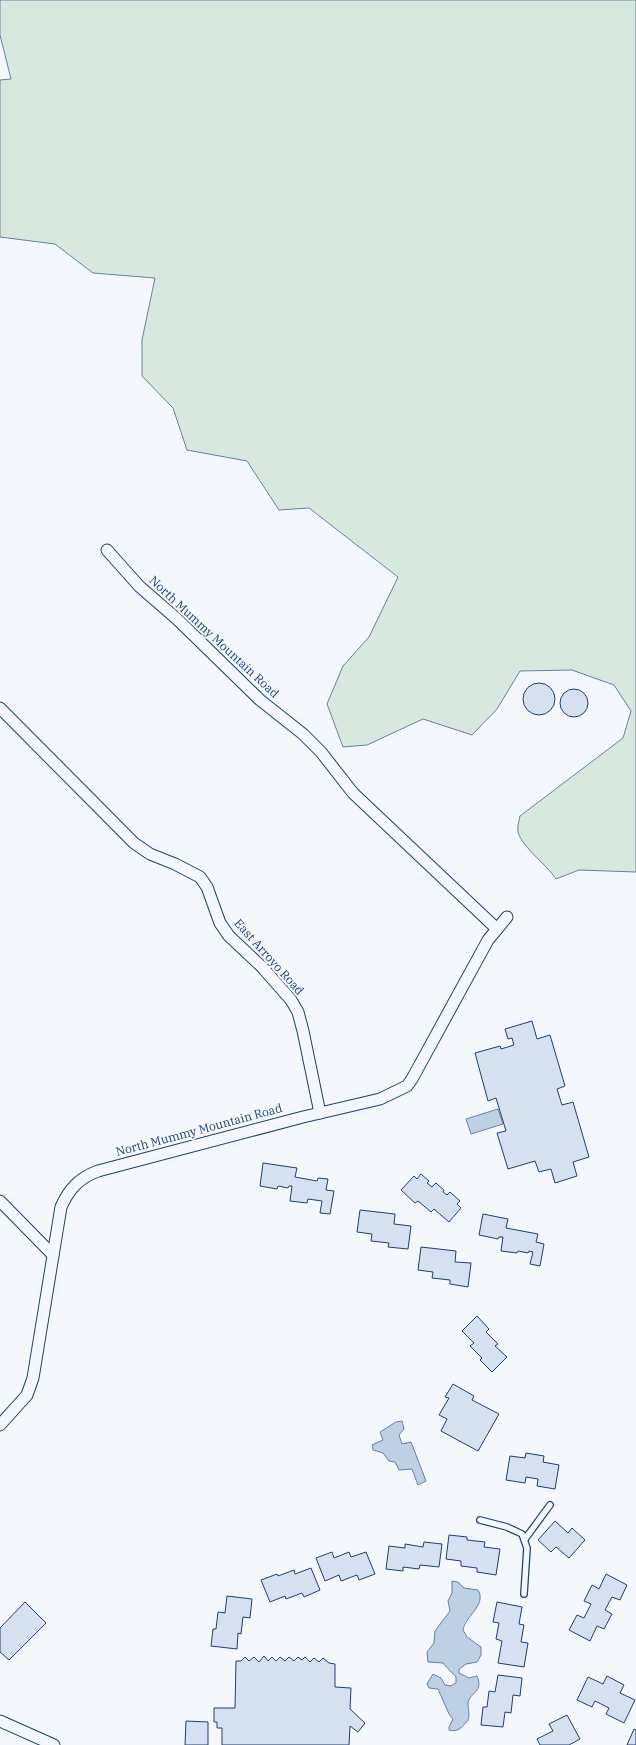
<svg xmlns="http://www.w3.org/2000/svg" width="636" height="1745" viewBox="0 0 636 1745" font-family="'IBM Plex Serif',serif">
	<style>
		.green { fill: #d7e8df; stroke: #687fa3 }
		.water { fill: #bed0e5; stroke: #687fa3 }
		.building { fill: #d5e0f0; stroke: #1d3f73 }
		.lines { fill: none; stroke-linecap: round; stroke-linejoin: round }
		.lane-casing { stroke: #1d3f73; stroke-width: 8 }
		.street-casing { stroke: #1d3f73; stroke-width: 13 }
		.lane { stroke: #f4f7fb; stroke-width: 5.5 }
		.street { stroke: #f4f7fb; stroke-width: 11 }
		.labels { text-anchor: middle; stroke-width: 4; stroke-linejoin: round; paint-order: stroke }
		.street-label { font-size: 12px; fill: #1d3f73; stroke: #f4f7fb }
	</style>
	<rect width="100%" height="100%" fill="#f4f7fb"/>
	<!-- green -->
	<path class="green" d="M0 0H636V872L579 870 556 879C547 865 522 847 518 832 517 827 519 821 520 816L623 738 631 711 614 685 572 670 520 671 497 709 472 735 423 719 367 745 343 747 327 704 343 666 369 637 398 577 309 508 279 510 247 461 187 450 173 408 142 376V340L155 278 93 273 55 244 0 237V80L11 79 0 35Z"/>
	<!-- water -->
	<g class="water">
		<polygon points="498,1109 503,1124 471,1134 466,1119"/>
		<polygon points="402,1421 404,1429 399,1435 402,1444 411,1442 426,1481 418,1485 412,1469 399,1470 395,1462 389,1461 383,1453 373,1450 372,1445 383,1440 380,1432 396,1422"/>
		<path d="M452 1581 458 1582 464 1588 478 1590C487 1605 465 1616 463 1630L467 1637 481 1647V1655L477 1662 466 1664 459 1669V1673L469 1678 477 1676C484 1692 470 1692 468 1703 468 1709 470 1714 468 1720 463 1726 458 1733 449 1730V1727L453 1719 449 1714 438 1689 429 1688 427 1684 433 1674 441 1678 445 1685 451 1686 456 1683V1677L443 1663 428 1662 427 1652 434 1643 435 1631 450 1611 448 1601 452 1593Z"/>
	</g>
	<!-- building -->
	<g class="building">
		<circle cx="539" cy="699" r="16"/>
		<circle cx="574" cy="703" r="14"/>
		<polygon points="532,1021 537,1039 550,1035 565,1086 557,1089 562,1105 573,1102 589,1157 573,1162 577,1176 555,1183 551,1169 539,1172 535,1161 508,1169 497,1133 506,1131 496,1098 488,1101 475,1053 500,1046 501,1049 514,1045 512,1038 508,1039 505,1029"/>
		<polygon points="263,1163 297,1168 295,1177 317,1181 318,1178 328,1179 326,1190 334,1191 330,1214 320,1213 322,1201 308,1199 307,1203 290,1201 292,1186 289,1186 288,1188 278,1186 277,1189 260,1186"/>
		<polygon points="421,1174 429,1181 427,1183 432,1187 436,1183 444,1190 443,1192 447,1195 450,1192 460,1201 457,1204 461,1208 449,1222 434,1209 431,1212 418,1201 415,1203 401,1190 414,1176 417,1179"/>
		<polygon points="360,1210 395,1214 394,1224 411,1226 408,1249 388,1247 389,1243 371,1241 372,1234 357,1232"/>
		<polygon points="483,1214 508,1219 506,1228 538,1234 536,1242 544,1244 540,1266 530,1264 533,1252 529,1251 528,1253 518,1251 517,1253 501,1251 503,1237 499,1237 498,1239 479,1235"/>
		<polygon points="421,1247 456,1251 455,1262 471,1263 468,1287 450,1284 450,1280 432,1278 433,1272 418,1270"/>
		<polygon points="477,1316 489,1329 486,1332 498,1344 495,1346 507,1357 492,1372 480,1360 482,1358 470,1346 474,1343 462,1331"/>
		<polygon points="453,1384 474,1396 472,1400 499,1414 478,1451 441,1431 447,1419 439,1415 449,1398 445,1397"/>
		<polygon points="526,1453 544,1456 543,1462 559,1465 555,1489 537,1486 538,1479 526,1477 525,1483 506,1480 510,1456 525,1458"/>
		<polygon points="555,1521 568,1533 572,1528 585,1540 569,1558 556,1547 551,1552 538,1540"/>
		<polygon points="449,1535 467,1537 467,1540 485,1542 484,1547 500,1549 496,1575 477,1572 477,1568 461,1566 461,1561 446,1559"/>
		<polygon points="424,1542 442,1544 439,1567 420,1565 419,1569 403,1567 403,1571 386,1569 389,1546 405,1548 405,1544 423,1547"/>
		<polygon points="332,1552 334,1558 349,1552 351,1557 366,1552 375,1574 359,1580 357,1575 341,1581 339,1575 325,1581 316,1558"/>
		<polygon points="311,1568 320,1590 304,1597 302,1593 286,1599 285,1596 270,1602 261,1580 277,1574 278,1576 294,1570 295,1574"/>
		<polygon points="606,1574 627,1585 620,1600 612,1597 605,1610 612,1614 604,1629 597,1626 590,1641 569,1630 577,1615 584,1618 591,1604 584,1601 592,1585 599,1589"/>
		<polygon points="227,1596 252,1599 250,1618 243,1617 241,1634 238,1633 237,1649 211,1646 213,1629 216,1629 218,1612 225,1613"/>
		<polygon points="25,1602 46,1623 9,1660 0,1652 0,1628"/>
		<polygon points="497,1602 522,1607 519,1624 524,1625 521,1642 528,1643 524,1667 498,1663 502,1641 496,1639 499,1623 493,1622"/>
		<polygon points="264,1656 268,1661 272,1657 276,1661 280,1657 285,1661 289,1657 294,1661 298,1657 302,1660 305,1657 310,1662 314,1658 319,1662 323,1658 329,1663 335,1664 335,1687 351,1688 350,1709 365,1723 358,1732 350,1726 349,1745 222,1745 222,1728 217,1728 217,1722 214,1722 214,1708 235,1708 236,1661 241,1661 245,1657 249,1661 254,1657 259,1662"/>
		<polygon points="498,1675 522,1678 520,1696 513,1695 511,1713 505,1712 503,1727 481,1725 483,1707 487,1707 489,1691 495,1692"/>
		<polygon points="607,1676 624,1685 620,1693 635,1700 624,1723 606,1714 609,1708 595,1701 592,1707 577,1700 588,1677 603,1684"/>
		<polygon points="567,1715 580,1739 569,1745 540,1745 537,1739 553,1731 549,1724"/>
		<polygon points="186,1721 208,1722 208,1745 185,1745"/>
		<polygon points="634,1729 636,1730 636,1745 627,1745"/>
	</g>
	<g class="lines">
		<!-- lane casing -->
		<g class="lane-casing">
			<g id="lane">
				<polyline points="480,1520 507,1527 522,1534 527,1548 524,1594"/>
				<polyline points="525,1539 550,1505"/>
			</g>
		</g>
		<!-- street casing -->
		<g class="street-casing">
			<g id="street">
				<polyline points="107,550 139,586 177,619 260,700 303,734 321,752 353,793 497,929"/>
				<polyline points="0,708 134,843 150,854 175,864 200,877 207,887 220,923 229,936 262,967 291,1000 298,1012 303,1031 320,1113"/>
				<polyline points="0,1201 53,1255"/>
				<path d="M0 1425 27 1395 33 1378 61 1207C69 1189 79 1178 98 1171L303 1117 380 1099 407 1086 412 1079 488 940 507 917"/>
				<polyline points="0,1721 54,1745"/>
			</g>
		</g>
		<!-- lane -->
		<use href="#lane" class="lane"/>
		<!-- street -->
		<use href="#street" class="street"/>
	</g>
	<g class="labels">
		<!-- street labels -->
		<g class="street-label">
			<text transform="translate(214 637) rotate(43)" y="4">North Mummy Mountain Road</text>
			<text transform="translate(269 957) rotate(48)" y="4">East Arroyo Road</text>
			<text transform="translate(199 1130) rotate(-15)" y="4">North Mummy Mountain Road</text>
		</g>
	</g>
</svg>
